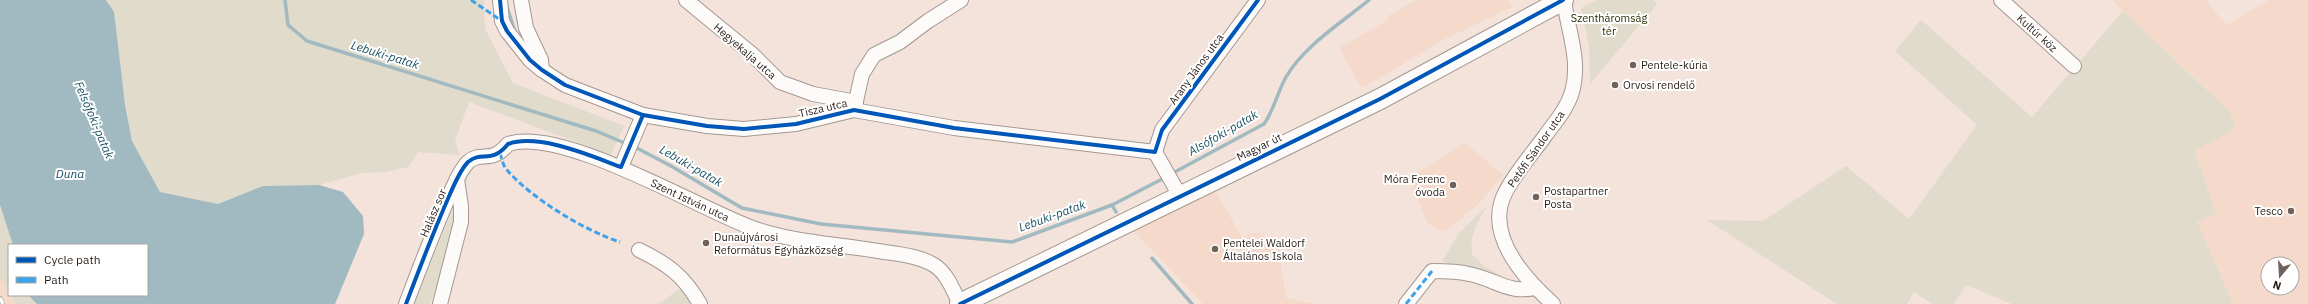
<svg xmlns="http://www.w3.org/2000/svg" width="2308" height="304" viewBox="0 0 2308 304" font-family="'IBM Plex Sans',sans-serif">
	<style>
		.built { fill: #f5d9ca; fill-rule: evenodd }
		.green { fill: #e0dbca }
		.water { fill: #a1b9c1 }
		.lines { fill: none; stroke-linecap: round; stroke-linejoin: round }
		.stream { stroke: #a1b9c1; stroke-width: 3.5 }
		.street-casing { stroke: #a49891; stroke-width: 16 }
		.secondary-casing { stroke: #a49891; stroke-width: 22 }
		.street { stroke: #fdfbf9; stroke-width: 14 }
		.secondary { stroke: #fdfbf9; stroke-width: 20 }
		.rail-casing { stroke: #b9b6b4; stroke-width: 4.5 }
		.rail { stroke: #fff; stroke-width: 3; stroke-dasharray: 9; stroke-linecap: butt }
		.quiet { stroke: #3ea2ea; stroke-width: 3; stroke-dasharray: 6 3; stroke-linecap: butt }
		.cycleway-casing { stroke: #fff; stroke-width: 6 }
		.cycleway { stroke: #0057b8; stroke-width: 4 }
		.poi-dot { fill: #6f625b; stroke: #fff; stroke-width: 1.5 }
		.labels { text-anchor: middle; stroke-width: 4; stroke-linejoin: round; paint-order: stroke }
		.park-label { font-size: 11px; fill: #282d01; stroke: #fff }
		.street-label { font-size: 11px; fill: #281d17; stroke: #fff }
		.poi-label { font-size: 11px; fill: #281d17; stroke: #fff; text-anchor: start }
		.water-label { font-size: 12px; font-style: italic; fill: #164f61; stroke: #fff }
	</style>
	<rect width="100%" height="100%" fill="#f4e3da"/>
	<!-- built -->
	<g class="built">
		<polygon points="1416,0 1509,0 1512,7 1441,41 1362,88 1339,48 1390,19 1388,16"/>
		<path d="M2111 0H2206L2226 25 2269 0H2308V304H2233L2197 222 2216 213 2194 151 2230 113 2207 89ZM2268 264H2292V288H2268Z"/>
		<polygon points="1465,143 1503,175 1478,204 1445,232 1428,224 1409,178"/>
		<polygon points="1214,189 1242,237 1253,233 1260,233 1278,245 1286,298 1316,304 1203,304 1133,230"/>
		<polygon points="0,276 9,295 16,304 0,304"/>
	</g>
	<!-- green -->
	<g class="green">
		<polygon points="106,0 484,0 485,29 513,83 624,126 611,155 469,102 455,141 460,155 418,152 408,167 386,172 362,173 319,185 263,186 218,204 160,192 132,141 109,2"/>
		<polygon points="1596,0 1654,0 1657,4 1590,84 1589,46 1581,8"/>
		<polygon points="2123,11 2222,104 2230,113 2235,129 2194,151 2216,213 2197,222 2233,304 2012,304 1966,285 1954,304 1932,304 1914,292 1907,304 1837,304 1707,220 1763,221 1846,166 1909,219 1977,125 1895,51 1921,20 2032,117"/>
		<path d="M457 200C461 233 442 274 430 304H413Z"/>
		<polygon points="0,205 13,245 9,245 9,292 0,276"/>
		<path d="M1487 206C1478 220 1469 237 1472 254L1484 266 1511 281 1510 284 1442 261 1460 232Z"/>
		<polygon points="683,286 694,304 654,304 660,303"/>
		<polygon points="11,295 28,295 37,304 16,304"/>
	</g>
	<!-- water -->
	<polygon class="water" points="0,0 106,0 114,12 125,104 132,141 160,192 218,204 263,186 319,185 343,192 363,216 364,234 335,304 37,304 28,295 147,295 147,245 13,245 0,205"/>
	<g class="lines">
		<!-- stream -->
		<g class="stream">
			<polyline points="285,0 288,25 307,41 596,131 627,144"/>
			<polyline points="507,7 515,32"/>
			<polyline points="633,146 671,166 742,208 821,224 1012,242 1112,205 1116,212"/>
			<path d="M1171 174 1264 124C1275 108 1277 93 1286 77 1304 46 1341 23 1369 0"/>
			<polyline points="1112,205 1166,177"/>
			<polyline points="1152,258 1192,304"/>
		</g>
		<!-- street casing -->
		<g class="street-casing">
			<g id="street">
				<polyline points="500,0 502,21 507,31 530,60 542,70 565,85 643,115 707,126 744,129 796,124 854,110 954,128 1155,152"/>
				<polyline points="521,0 526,28 541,60 542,70"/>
				<polyline points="686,0 753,55 780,82 813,94 856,102"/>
				<polyline points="2001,0 2074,66"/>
				<polyline points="854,110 862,74 874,55 900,42 928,21 961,0"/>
				<polyline points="1155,152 1162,130 1258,0"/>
				<polyline points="1155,152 1180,196"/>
				<polyline points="621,167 643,115"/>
				<path d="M639 250C668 264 684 276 700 304"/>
				<path d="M406 304C420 267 434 230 450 194 455 183 460 170 468 162 482 150 491 165 508 144 561 126 696 207 750 227 790 242 836 244 878 251 896 254 917 255 934 265 947 273 953 290 960 304"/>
				<polyline points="440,304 461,222 461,207 457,179"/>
				<path d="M1406 304 1432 271C1445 271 1457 271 1469 274 1495 279 1508 294 1536 288"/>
				<path d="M1553 304C1524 278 1484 235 1505 193 1515 173 1532 154 1545 136 1555 122 1567 109 1572 92 1581 60 1568 32 1564 0"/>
			</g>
		</g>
		<!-- secondary casing -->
		<g class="secondary-casing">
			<polyline id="secondary" points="960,304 1380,99 1563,0"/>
		</g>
		<!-- street -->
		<use href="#street" class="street"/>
		<!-- secondary -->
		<use href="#secondary" class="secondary"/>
		<!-- rail casing -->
		<g class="rail-casing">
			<polyline id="rail" points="0,298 3,304"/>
		</g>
		<!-- rail -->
		<use href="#rail" class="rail"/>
		<!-- quiet -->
		<g class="quiet">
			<polyline points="471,0 502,21"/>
			<path d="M500 153C502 159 503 166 507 170 531 198 585 231 620 242"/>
			<polyline points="1406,304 1432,271"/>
		</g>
		<!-- cycleway casing -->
		<g class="cycleway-casing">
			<g id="cycleway">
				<polyline points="500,0 502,21 507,31 530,60 542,70 565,85 643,115 707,126 744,129 796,124 854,110 954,128 1155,152 1162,130 1258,0"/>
				<path d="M406 304C420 267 434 230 450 194 455 183 460 170 468 162 482 150 491 165 508 144 539 133 591 156 621 167L643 115"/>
				<polyline points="960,304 1380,99 1563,0"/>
			</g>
		</g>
		<!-- cycleway -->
		<use href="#cycleway" class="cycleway"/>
	</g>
	<!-- markers -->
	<g class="poi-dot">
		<circle cx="1633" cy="65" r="4"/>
		<circle cx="1615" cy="85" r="4"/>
		<circle cx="1453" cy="185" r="4"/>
		<circle cx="1536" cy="197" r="4"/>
		<circle cx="2291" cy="211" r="4"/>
		<circle cx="706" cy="243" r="4"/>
		<circle cx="1215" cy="249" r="4"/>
	</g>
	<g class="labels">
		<!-- park labels -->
		<g class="park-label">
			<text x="1609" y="22">Szentháromság<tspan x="1609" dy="13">tér</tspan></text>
		</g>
		<!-- street labels -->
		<g class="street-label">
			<text transform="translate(2037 33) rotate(42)" y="4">Kultúr köz</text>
			<text transform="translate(745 51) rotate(41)" y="4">Hegyekalja utca</text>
			<text transform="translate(1196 69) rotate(-54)" y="4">Arany János utca</text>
			<text transform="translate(823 108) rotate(-13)" y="4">Tisza utca</text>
			<text transform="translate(1259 147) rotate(-26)" y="4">Magyar út</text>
			<text transform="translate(1536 149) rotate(-55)" y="4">Petőfi Sándor utca</text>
			<text transform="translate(690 200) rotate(25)" y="4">Szent István utca</text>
			<text transform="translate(433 213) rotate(-67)" y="4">Halász sor</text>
		</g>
		<!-- poi labels -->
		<g class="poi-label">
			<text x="1641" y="69">Pentele-kúria</text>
			<text x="1623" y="89">Orvosi rendelő</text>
			<text x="1445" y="183" text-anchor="end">Móra Ferenc<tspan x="1445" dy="13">óvoda</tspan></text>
			<text x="1544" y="195">Postapartner<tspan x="1544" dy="13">Posta</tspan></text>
			<text x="2283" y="215" text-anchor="end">Tesco</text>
			<text x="714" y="241">Dunaújvárosi<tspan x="714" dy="13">Református Egyházközség</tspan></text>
			<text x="1223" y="247">Pentelei Waldorf<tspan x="1223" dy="13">Általános Iskola</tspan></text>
		</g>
		<!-- water labels -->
		<g class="water-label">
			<text transform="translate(385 55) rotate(17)" y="4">Lebuki-patak</text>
			<text transform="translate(94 120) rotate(67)" y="4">Felsőfoki-patak</text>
			<text transform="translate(1223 133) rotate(-30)" y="4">Alsófoki-patak</text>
			<text transform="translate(691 166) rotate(30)" y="4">Lebuki-patak</text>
			<text x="70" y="178">Duna</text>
			<text transform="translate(1052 216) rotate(-20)" y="4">Lebuki-patak</text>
		</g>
	</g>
	<!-- legend -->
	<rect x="8" y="244" width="140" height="52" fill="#ffffff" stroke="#a9a5a2"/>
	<rect x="16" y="257" width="20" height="6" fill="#0057b8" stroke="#a9a5a2"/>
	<text x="44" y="264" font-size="12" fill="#281d17">Cycle path</text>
	<rect x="16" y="277" width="20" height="6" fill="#3ea2ea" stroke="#a9a5a2"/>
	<text x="44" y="284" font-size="12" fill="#281d17">Path</text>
	<!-- north arrow -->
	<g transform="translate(2280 276) rotate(198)"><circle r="19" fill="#ffffff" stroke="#a9a5a2"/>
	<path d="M0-3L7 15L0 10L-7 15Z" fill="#6f625b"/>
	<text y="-6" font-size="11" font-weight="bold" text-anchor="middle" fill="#281d17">N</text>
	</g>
</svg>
